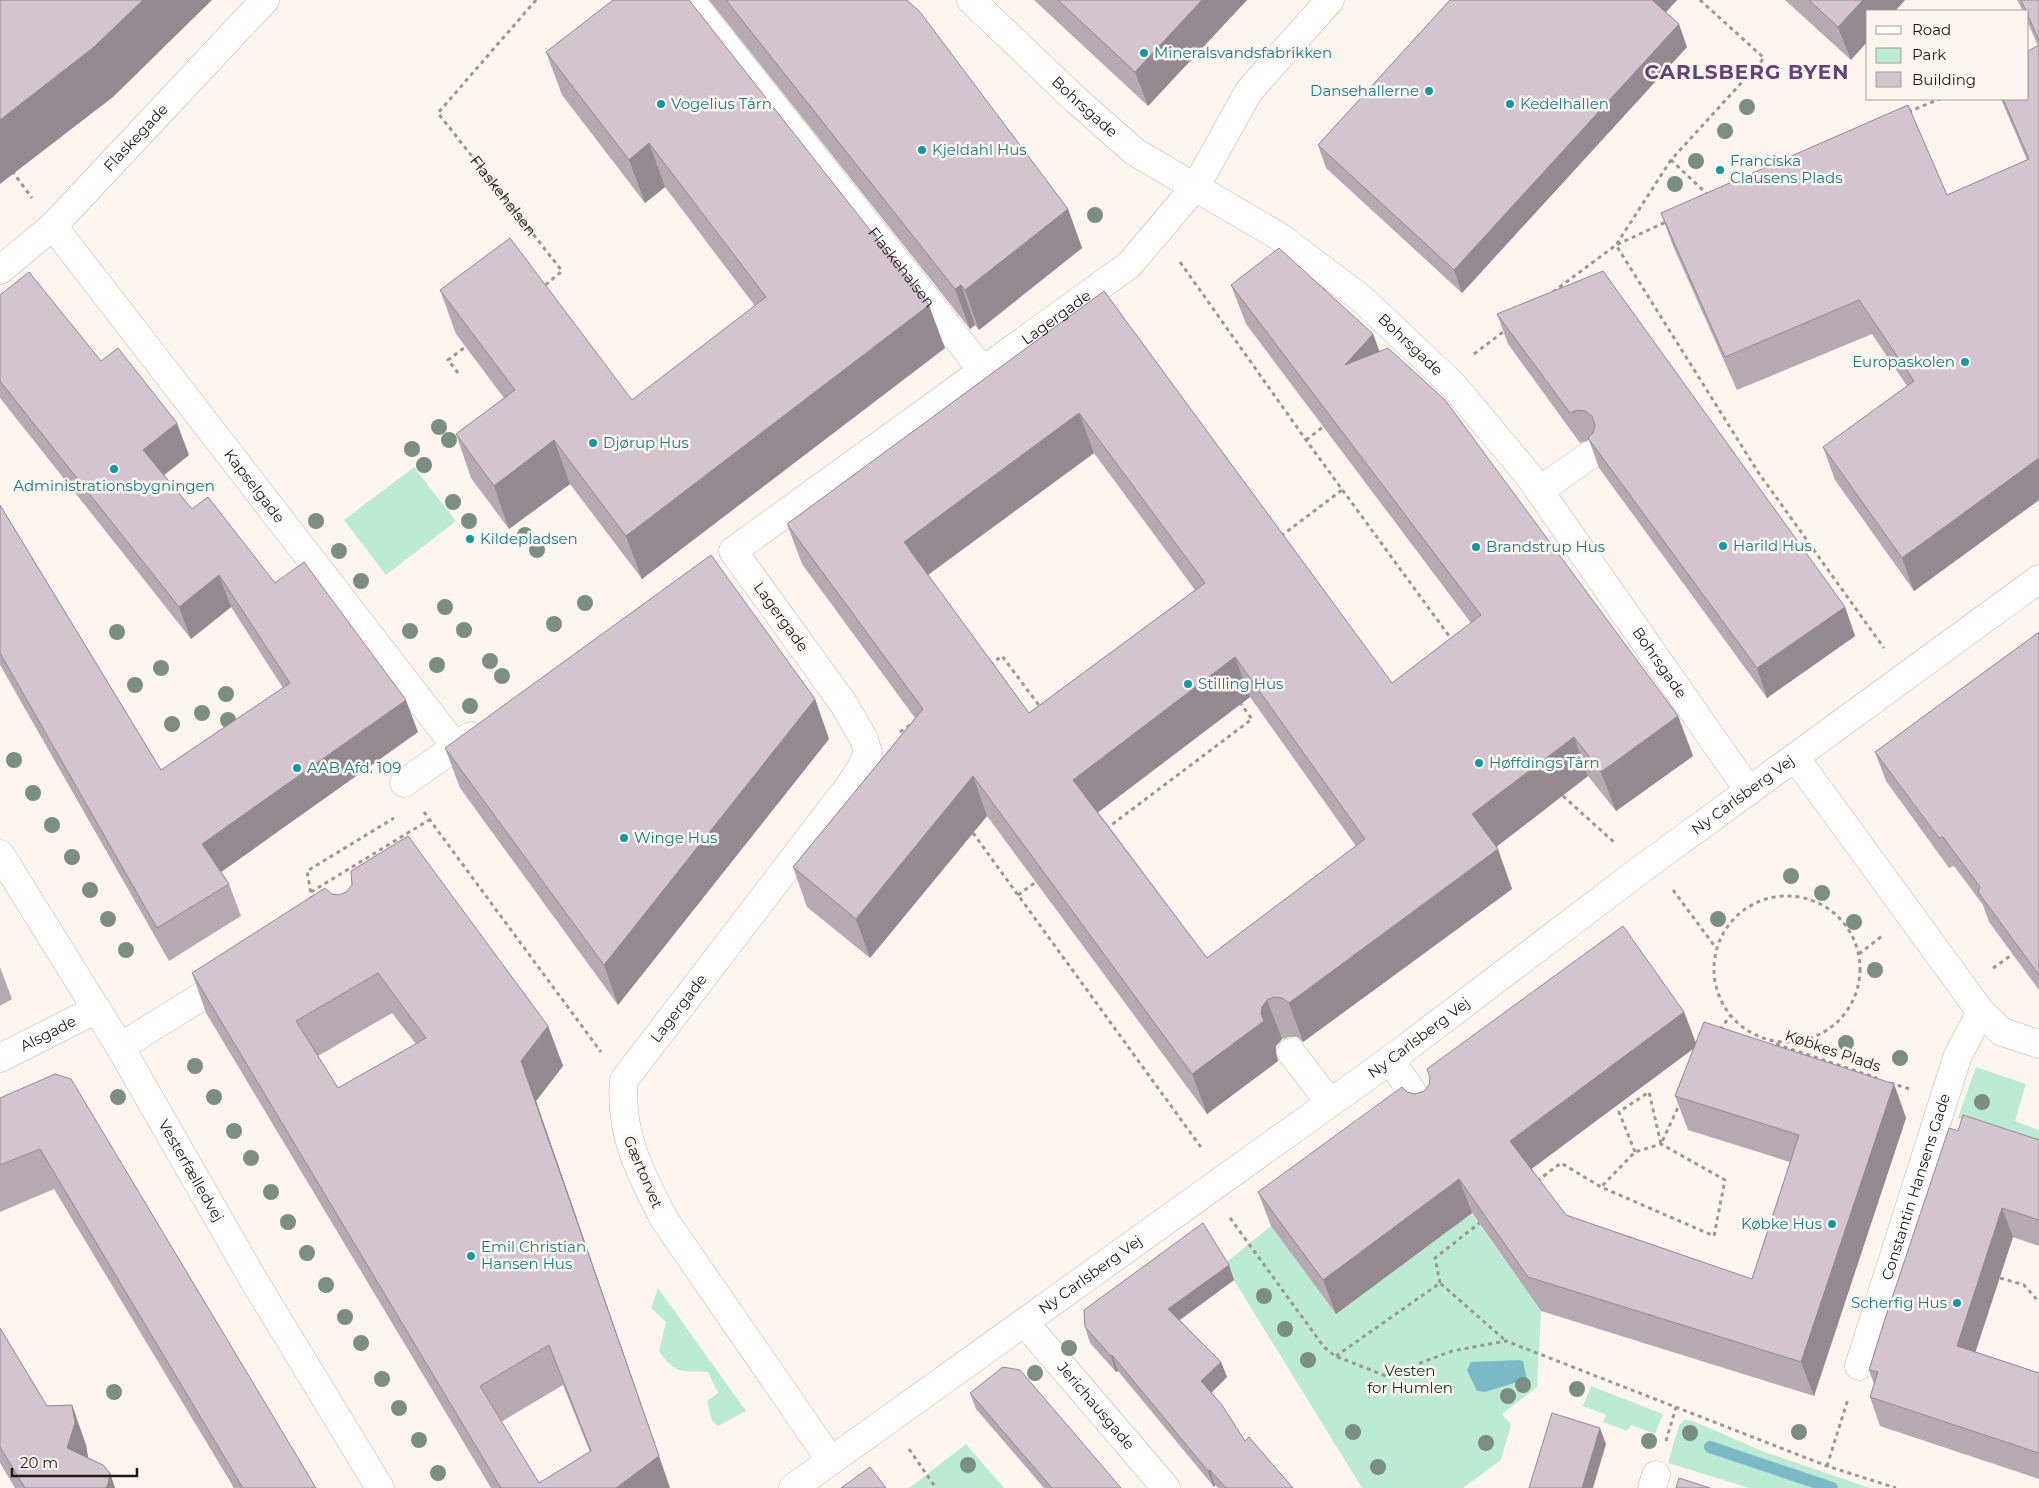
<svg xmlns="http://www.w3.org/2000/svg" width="2039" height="1488" viewBox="0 0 2039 1488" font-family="Montserrat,sans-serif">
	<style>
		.green { fill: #bcebd3 }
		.water { fill: #7cb9c7 }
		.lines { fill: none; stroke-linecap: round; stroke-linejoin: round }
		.stream { stroke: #7cb9c7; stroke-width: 12 }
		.minor-casing { stroke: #c1b4a7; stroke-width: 29 }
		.path { stroke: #9e9791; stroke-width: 3; stroke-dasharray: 4 4; stroke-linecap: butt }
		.minor { stroke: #fff; stroke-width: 28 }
		.tree { fill: #7a8e81 }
		.wall { fill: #b6a9b2; fill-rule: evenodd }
		.shaded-wall { fill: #948991 }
		.building { fill: #d4c4cf; stroke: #948991; fill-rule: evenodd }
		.culture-dot { fill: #0f9aa8; stroke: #fef6ee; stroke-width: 2 }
		.labels { text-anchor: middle; stroke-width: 5; stroke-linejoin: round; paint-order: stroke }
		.culture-label { font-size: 15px; fill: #0d838f; stroke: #fef6ee; text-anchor: start }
		.street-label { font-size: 15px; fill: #1e1915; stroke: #fef6ee }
		.park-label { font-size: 15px; fill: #0e3928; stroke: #fef6ee }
		.district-label { font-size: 20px; font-weight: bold; letter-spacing: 1px; fill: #65417b; stroke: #fef6ee }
	</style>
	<rect width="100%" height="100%" fill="#fef6ee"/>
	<!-- green -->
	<g class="green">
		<polygon points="414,467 456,521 386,575 344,520"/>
		<polygon points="1976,1067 2026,1084 2015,1121 2039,1130 2039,1146 1958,1118"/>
		<polygon points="1471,1213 1541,1311 1537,1387 1502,1414 1511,1425 1501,1460 1463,1488 1362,1488 1224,1264 1271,1226 1336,1314"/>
		<path d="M658 1288 746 1411 718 1426 712 1421 707 1401 718 1393 708 1372C682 1371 675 1375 659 1351L666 1322 651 1308Z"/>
		<polygon points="1591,1386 1663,1414 1655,1434 1631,1425 1627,1431 1603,1422 1606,1415 1583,1406"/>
		<polygon points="1684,1420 1693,1421 1762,1451 1870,1488 1749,1488 1668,1463 1679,1425"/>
		<polygon points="966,1444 1004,1488 909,1488"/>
	</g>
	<!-- water -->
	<polygon class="water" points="1519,1360 1523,1361 1527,1379 1485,1392 1477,1391 1467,1370 1471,1362"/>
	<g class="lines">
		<!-- stream -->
		<polyline class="stream" points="1710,1447 1832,1488"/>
		<!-- minor casing -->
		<g class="minor-casing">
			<g id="minor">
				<path id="s2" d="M690 0 983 371"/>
				<path id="s3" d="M971 0 1076 100 1135 152 1280 237 1362 299 1454 386 1529 476 1749 791"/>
				<path id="s4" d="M53 226 456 747"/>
				<path id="s5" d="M0 270 53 226 265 0"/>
				<polyline points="1539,491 1590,455"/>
				<polyline points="1795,757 1981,1012 2002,1032 2039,1044"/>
				<polyline points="404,783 471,736"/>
				<path id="s6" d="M0 854 120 1047 253 1279 380 1488"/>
				<polyline points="120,1047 233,977"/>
				<polyline points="1291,1052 1330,1103"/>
				<path id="s7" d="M0 1058 97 1009"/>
				<polyline points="1390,1060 1427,1113"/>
				<path id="s8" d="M1025 1323 1166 1488"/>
				<path id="s9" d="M1859 1366 1958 1055 1981 1012"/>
				<path id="s10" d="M831 1461 664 1219C640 1173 619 1133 624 1080L850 785 861 768 868 753 864 739 843 703 733 551 1129 265 1196 186 1249 91 1330 0"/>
				<path id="s11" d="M793 1488 1390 1060 1643 868 2039 579"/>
				<polyline points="1652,1488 1656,1475"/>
			</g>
		</g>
		<!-- path -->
		<g class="path">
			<path id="s1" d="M536 0 438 113 562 271 542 288"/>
			<polyline points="1700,0 1764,58 1671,160 1708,195"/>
			<polyline points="1908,112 1940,99"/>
			<polyline points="1671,160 1616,245 1758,472 1884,648"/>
			<polyline points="12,171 32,198"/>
			<polyline points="1180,262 1306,440 1452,640"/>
			<polyline points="1553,292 1616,245 1668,221"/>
			<polyline points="1474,354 1507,329"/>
			<polyline points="458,373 448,360 468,345"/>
			<polyline points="1306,440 1323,427"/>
			<polyline points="1281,536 1342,490"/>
			<polyline points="990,665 1002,656 1041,708"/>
			<polyline points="900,732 914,722"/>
			<polyline points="1563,796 1616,844"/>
			<polyline points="424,812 601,1052"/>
			<polyline points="1106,829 1252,719 1241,704"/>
			<polyline points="973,833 1203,1150"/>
			<polyline points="1673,890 1716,948"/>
			<polyline points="311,892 429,820"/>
			<polyline points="1018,895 1036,882"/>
			<circle cx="1787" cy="969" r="73"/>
			<polyline points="312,900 307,871 394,818"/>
			<polyline points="1859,954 1882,936"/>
			<polyline points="1993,968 2013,954"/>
			<polyline points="1720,1030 1730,1016"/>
			<polyline points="1776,1044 1877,1078"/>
			<polyline points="1890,1083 1910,1089"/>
			<polyline points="1635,1152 1619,1112 1649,1092 1661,1144 1680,1103"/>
			<polyline points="1537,1181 1561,1163 1601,1187 1714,1236 1725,1180 1661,1144 1635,1152 1601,1187"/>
			<polyline points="1230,1218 1324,1347 1335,1356 1386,1376 1452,1351 1506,1341 1827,1466 1896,1488"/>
			<polyline points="2000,1278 2024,1285 2039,1302"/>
			<polyline points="1440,1283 1435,1258 1482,1221"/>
			<polyline points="1336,1356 1440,1283 1506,1341"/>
			<polyline points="1666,1441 1676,1407"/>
			<polyline points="909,1449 936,1488"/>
			<polyline points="1827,1466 1848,1399"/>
		</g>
		<!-- minor -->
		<use href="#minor" class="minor"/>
	</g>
	<!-- trees -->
	<g class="tree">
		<circle cx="1747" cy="107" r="8"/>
		<circle cx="1725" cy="131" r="8"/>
		<circle cx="1696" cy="161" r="8"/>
		<circle cx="1675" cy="184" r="8"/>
		<circle cx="1095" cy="215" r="8"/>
		<circle cx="439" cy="427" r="8"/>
		<circle cx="449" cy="440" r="8"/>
		<circle cx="412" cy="449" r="8"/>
		<circle cx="424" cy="465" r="8"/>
		<circle cx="453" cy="502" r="8"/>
		<circle cx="316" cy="521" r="8"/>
		<circle cx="469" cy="521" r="8"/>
		<circle cx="525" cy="535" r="8"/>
		<circle cx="537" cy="550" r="8"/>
		<circle cx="339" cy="551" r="8"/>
		<circle cx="361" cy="581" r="8"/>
		<circle cx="585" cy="603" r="8"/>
		<circle cx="445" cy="607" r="8"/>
		<circle cx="554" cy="624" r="8"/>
		<circle cx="464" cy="630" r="8"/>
		<circle cx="410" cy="631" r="8"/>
		<circle cx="117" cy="632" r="8"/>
		<circle cx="490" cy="661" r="8"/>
		<circle cx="437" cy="665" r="8"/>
		<circle cx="161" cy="668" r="8"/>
		<circle cx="502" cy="676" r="8"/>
		<circle cx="135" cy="685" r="8"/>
		<circle cx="226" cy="694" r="8"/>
		<circle cx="470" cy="706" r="8"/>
		<circle cx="202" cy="713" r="8"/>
		<circle cx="228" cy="720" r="8"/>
		<circle cx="172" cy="724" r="8"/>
		<circle cx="14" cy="760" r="8"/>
		<circle cx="33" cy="793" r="8"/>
		<circle cx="52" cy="825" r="8"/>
		<circle cx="72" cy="857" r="8"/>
		<circle cx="1791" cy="876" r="8"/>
		<circle cx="90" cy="890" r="8"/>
		<circle cx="1822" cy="893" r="8"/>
		<circle cx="108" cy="919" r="8"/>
		<circle cx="1718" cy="919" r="8"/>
		<circle cx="1854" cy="922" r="8"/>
		<circle cx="126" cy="950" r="8"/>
		<circle cx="1875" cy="970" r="8"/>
		<circle cx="1846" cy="1043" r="8"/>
		<circle cx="1900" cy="1058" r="8"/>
		<circle cx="195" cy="1066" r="8"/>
		<circle cx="118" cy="1097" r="8"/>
		<circle cx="214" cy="1097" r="8"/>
		<circle cx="1982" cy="1102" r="8"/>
		<circle cx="234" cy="1131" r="8"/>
		<circle cx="251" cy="1158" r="8"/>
		<circle cx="271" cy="1192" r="8"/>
		<circle cx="288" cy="1222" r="8"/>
		<circle cx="307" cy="1253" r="8"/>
		<circle cx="326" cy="1285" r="8"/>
		<circle cx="1264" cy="1296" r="8"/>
		<circle cx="345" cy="1317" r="8"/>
		<circle cx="1285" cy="1329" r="8"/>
		<circle cx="361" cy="1343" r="8"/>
		<circle cx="1069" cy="1348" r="8"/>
		<circle cx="1308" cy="1360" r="8"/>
		<circle cx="1035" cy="1373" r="8"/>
		<circle cx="382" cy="1379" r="8"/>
		<circle cx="1523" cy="1385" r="8"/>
		<circle cx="1577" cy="1389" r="8"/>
		<circle cx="114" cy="1392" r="8"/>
		<circle cx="1508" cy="1396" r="8"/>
		<circle cx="399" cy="1408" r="8"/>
		<circle cx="1353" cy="1432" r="8"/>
		<circle cx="1799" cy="1432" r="8"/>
		<circle cx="1690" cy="1433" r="8"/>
		<circle cx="419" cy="1440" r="8"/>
		<circle cx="1649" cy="1441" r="8"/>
		<circle cx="1486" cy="1443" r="8"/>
		<circle cx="968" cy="1465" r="8"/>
		<circle cx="1378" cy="1467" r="8"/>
		<circle cx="438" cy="1473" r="8"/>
	</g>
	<!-- wall -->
	<g class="wall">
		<polygon points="709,0 907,0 1068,209 1082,248 979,330 975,325 970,329"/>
		<polygon points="1034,0 1247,0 1148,106"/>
		<polygon points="1450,0 1677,0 1666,12 1687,47 1462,293 1326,168 1318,145"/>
		<polygon points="1785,0 1905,0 1895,11 1868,11 1851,60"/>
		<polygon points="2017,0 2039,0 2039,500 1914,591 1835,480 1823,447 1907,386 1872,334 1737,390 1673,246 1661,213 1947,195 2027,160 2001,99 2028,99 2038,46 2028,23 2028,11 2023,11"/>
		<polygon points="546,52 945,348 642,579 570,484 509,529 471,478 456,434 504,398 456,334 440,290 632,400 755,306 665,187 645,203 562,95"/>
		<path d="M1231 285 1373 334 1379 351 1678 716 1693 756 1616 811 1588 776 1496 847 1512 889 1303 1042 1297 1037H1289L1282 1039 1276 1046V1053L1278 1061 1207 1114 987 816 870 958 807 907 793 867 915 718 802 564 787 524 1104 291 1392 683 1471 623 1246 324ZM1094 453 1195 590 1029 713 928 575ZM1250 697 1356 846 1207 958 1098 812Z"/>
		<polygon points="0,295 101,361 189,455 164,475 192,509 275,583 418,732 221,872 229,884 241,916 169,961 0,665 0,505 161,770 283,688 231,607 191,639 0,398"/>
		<polygon points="1497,314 1845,607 1855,636 1767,698 1599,468 1589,440 1580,443 1508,344"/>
		<polygon points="2039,632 2039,990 1989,922 1983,905 1954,866 1949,868 1886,781 1875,752"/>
		<polygon points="815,699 829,739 618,1005 460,788 445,748"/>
		<path d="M346 892 548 1026 563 1066 536 1101 670 1488H491L206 1013 192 973 332 894 339 895ZM392 1013 416 1044 338 1088 318 1056ZM563 1385 590 1452 539 1483 501 1422Z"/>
		<polygon points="0,967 12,999 0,1006"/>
		<path d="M1684 1012 1696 1043 1894 1084 1906 1118 1814 1396 1541 1311 1472 1213 1336 1314 1271 1226 1258 1192 1407 1092 1415 1094ZM1693 1049 1675 1096 1688 1130 1790 1162 1752 1279 1566 1215 1531 1169Z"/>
		<polygon points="0,1098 316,1488 234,1488 54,1189 0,1212"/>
		<polygon points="1958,1131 2039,1140 2039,1246 2013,1237 1975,1352 2039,1373 2039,1479 1880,1426 1870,1397 1874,1384 1869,1370"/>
		<polygon points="1229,1265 1234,1280 1180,1320 1221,1362 1227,1377 1211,1393 1245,1441 1293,1488 1218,1488 1215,1485 1214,1487 1118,1371 1116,1372 1090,1343 1085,1327"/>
		<polygon points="0,1328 47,1406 72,1405 86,1445 88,1458 110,1473 115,1488 15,1488 0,1463"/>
		<polygon points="970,1393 1121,1488 1044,1488 976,1409"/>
	</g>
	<!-- shaded-wall -->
	<g class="shaded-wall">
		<polygon points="143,0 212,0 113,97 0,184 0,120"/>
		<polygon points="1202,0 1247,0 1148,106 1135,72"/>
		<polygon points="1651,0 1677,0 1658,21"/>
		<polygon points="1863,0 1905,0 1895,11 1868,11 1868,41 1851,60 1838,27"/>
		<polygon points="1679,24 1687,47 1462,293 1454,270"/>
		<polygon points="649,143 665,187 645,203 629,160"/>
		<polygon points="1068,209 1082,248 979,330 965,290"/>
		<polygon points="961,285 975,325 970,329 955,289"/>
		<polygon points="929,305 945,348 642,579 626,536"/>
		<polygon points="1373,334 1388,374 1345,365"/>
		<polygon points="1079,413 1094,453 918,582 904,542"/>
		<polygon points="177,423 189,455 154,483 143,450"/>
		<polygon points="554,440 570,484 509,529 494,486"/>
		<polygon points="2039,458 2039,500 1914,591 1902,558"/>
		<polygon points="219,575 231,607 191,639 179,607"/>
		<polygon points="1845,607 1855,636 1767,698 1757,668"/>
		<polygon points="1235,657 1250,697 1088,820 1073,780"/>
		<polygon points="815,699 829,739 618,1005 604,965"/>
		<polygon points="406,700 418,732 214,877 202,844"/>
		<polygon points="1678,716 1693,756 1616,811 1601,772"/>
		<polygon points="1574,737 1588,776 1487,854 1472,814"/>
		<polygon points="973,776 987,816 870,958 856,919"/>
		<polygon points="1498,849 1512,889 1303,1042 1289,1003"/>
		<polygon points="1267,1000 1282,1039 1276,1046 1276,1053 1278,1061 1207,1114 1192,1074 1261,1014 1262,1007"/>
		<polygon points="1684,1012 1697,1046 1522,1176 1510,1141"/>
		<polygon points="548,1026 563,1066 536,1101 670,1488 616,1488 521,1061"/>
		<polygon points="1894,1084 1906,1118 1814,1396 1801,1362"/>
		<polygon points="1459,1179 1472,1213 1336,1314 1323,1280"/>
		<polygon points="2002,1208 2013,1237 1968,1375 1957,1346"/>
		<polygon points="1229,1265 1234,1280 1174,1324 1168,1309"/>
		<polygon points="1112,1355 1118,1371 1116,1372 1111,1356"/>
		<polygon points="1221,1362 1227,1377 1207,1397 1201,1381"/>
		<polygon points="72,1405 86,1445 89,1463 67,1448"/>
		<polygon points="1600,1428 1606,1444 1593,1488 1582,1488"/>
		<polygon points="1210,1470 1215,1485 1214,1487 1208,1471"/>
		<polygon points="110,1473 115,1488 106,1488"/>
	</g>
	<!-- building -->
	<g class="building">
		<polygon points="0,0 143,0 94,47 0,120"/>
		<polygon points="613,0 689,0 929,305 626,536 554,440 494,486 456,434 515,390 440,290 510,238 632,400 766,297 649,143 629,160 546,52"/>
		<polygon points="726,0 907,0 920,12 1068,209 965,290 961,285 955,289"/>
		<polygon points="1058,0 1202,0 1135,72"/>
		<polygon points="1450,0 1652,0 1679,24 1454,270 1318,145"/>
		<polygon points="1809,0 1863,0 1838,27"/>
		<polygon points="2021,0 2039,0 2039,40 2028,16 2028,11 2026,11"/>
		<polygon points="2039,45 2039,458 1902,558 1823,447 1914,381 1859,300 1725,357 1661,213 1908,105 1947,195 2029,159 2003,99 2028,99 2028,51"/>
		<path d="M1279 248 1373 334 1345 365 1388 348 1445 400 1678 716 1601 772 1574 737 1472 814 1498 849 1289 1003 1282 998 1274 997 1267 1000 1262 1007 1261 1014 1264 1021 1192 1074 973 776 856 919 793 867 923 709 787 524 1104 291 1392 683 1481 615 1231 285ZM1079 413 1205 583 1029 713 904 542ZM1235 657 1365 839 1207 958 1073 780Z"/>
		<polygon points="1603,271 1845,607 1757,668 1588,438 1593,433 1595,425 1592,416 1585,411 1578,410 1570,413 1497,314"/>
		<polygon points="29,272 101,361 118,348 177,423 143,450 192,509 208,497 275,583 304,562 406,700 202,844 229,884 157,928 0,653 0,505 161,770 290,683 219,575 179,607 0,381 0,295"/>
		<polygon points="711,555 815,699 604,965 445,748"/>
		<polygon points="2039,632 2039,975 1978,892 1980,887 1943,837 1939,838 1875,752"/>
		<path d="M408 836 548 1026 521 1061 659 1456 616 1488H501L192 973 325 888 332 894 339 895 346 892 352 885 351 871ZM378 973 426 1038 338 1088 296 1021ZM549 1345 591 1451 539 1483 480 1386Z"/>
		<polygon points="1623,926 1684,1012 1510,1141 1566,1215 1752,1279 1799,1135 1675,1096 1704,1022 1894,1084 1801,1362 1528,1277 1459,1179 1323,1280 1258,1192 1402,1087 1407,1092 1415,1094 1424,1091 1429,1085 1430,1078 1427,1069"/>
		<polygon points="55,1074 71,1079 316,1488 243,1488 40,1149 0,1165 0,1098"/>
		<polygon points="1963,1115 2039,1140 2039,1220 2002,1208 1957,1346 2039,1373 2039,1453 1870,1397 1878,1372 1869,1370 1884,1322 1949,1128 1958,1131"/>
		<polygon points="1203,1223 1229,1265 1168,1309 1221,1362 1201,1381 1222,1405 1245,1441 1249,1437 1293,1488 1226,1488 1210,1470 1208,1471 1112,1355 1111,1356 1085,1327 1084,1310"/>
		<polygon points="0,1328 47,1406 72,1405 75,1423 67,1448 103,1465 110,1473 108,1484 106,1488 25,1488 0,1447"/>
		<polygon points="1003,1367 1020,1370 1121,1488 1052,1488 970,1393"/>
		<polygon points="1552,1413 1600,1428 1582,1488 1529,1488"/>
		<polygon points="870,1467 886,1488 841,1488"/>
		<polygon points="1679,1478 1710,1488 1676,1488"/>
	</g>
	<!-- markers -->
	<g class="culture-dot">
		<circle cx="1144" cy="53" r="5"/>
		<circle cx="1429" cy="91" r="5"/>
		<circle cx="661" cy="104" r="5"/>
		<circle cx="1510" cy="104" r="5"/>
		<circle cx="922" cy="150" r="5"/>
		<circle cx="1720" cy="170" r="5"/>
		<circle cx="1965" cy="362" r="5"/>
		<circle cx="593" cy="443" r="5"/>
		<circle cx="114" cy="469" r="5"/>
		<circle cx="470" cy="539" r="5"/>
		<circle cx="1723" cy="546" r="5"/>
		<circle cx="1476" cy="547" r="5"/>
		<circle cx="1188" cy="684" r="5"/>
		<circle cx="1479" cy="763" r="5"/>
		<circle cx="297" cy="768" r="5"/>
		<circle cx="624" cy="838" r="5"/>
		<circle cx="1832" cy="1224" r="5"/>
		<circle cx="471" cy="1256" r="5"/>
		<circle cx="1957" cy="1303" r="5"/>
	</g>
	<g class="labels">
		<!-- culture labels -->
		<g class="culture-label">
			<text x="1154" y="58">Mineralsvandsfabrikken</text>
			<text x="1419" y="96" text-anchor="end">Dansehallerne</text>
			<text x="671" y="109">Vogelius Tårn</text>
			<text x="1520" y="109">Kedelhallen</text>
			<text x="932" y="155">Kjeldahl Hus</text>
			<text x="1730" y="166">Franciska<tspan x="1730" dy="17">Clausens Plads</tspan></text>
			<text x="1955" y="367" text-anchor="end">Europaskolen</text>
			<text x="603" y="448">Djørup Hus</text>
			<text x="114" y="491" text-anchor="middle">Administrationsbygningen</text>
			<text x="480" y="544">Kildepladsen</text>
			<text x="1733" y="551">Harild Hus</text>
			<text x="1486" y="552">Brandstrup Hus</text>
			<text x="1198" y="689">Stilling Hus</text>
			<text x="1489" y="768">Høffdings Tårn</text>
			<text x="307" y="773">AAB Afd. 109</text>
			<text x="634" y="843">Winge Hus</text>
			<text x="1822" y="1229" text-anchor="end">Købke Hus</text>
			<text x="481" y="1252">Emil Christian<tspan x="481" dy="17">Hansen Hus</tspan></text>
			<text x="1947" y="1308" text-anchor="end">Scherfig Hus</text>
		</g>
		<!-- street labels -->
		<g class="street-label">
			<text dy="5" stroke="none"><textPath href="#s3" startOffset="156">Bohrsgade</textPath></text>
			<text dy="5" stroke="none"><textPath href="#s5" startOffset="190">Flaskegade</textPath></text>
			<text dy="5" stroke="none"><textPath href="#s1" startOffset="255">Flaskehalsen</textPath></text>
			<text dy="5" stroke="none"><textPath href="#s2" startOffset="341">Flaskehalsen</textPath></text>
			<text dy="5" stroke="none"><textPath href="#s10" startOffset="1492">Lagergade</textPath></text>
			<text dy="5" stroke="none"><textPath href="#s3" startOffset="561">Bohrsgade</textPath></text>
			<text dy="5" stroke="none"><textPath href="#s4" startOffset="329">Kapselgade</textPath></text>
			<text transform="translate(781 617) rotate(54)" y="5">Lagergade</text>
			<text dy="5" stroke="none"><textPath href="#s3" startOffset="966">Bohrsgade</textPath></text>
			<text dy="5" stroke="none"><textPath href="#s11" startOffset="1176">Ny Carlsberg Vej</textPath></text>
			<text dy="5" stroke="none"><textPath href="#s10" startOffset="531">Lagergade</textPath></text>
			<text dy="5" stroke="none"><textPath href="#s7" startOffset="54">Alsgade</textPath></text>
			<text dy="5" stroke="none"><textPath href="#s11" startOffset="771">Ny Carlsberg Vej</textPath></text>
			<text transform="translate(1833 1051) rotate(19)" y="5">Købkes Plads</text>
			<text dy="5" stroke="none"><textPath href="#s6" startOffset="370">Vesterfælledvej</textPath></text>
			<text transform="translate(643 1172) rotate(67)" y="5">Gærtorvet</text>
			<text dy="5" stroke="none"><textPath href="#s9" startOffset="188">Constantin Hansens Gade</textPath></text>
			<text dy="5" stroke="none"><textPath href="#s11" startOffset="366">Ny Carlsberg Vej</textPath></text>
			<text dy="5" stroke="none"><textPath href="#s8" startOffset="109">Jerichausgade</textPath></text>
		</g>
		<!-- park labels -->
		<g class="park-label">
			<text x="1410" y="1376">Vesten<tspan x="1410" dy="17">for Humlen</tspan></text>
		</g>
		<!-- district labels -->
		<g class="district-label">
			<text x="1747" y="79">CARLSBERG BYEN</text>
		</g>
	</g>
	<!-- legend -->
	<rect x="1866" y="10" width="162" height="90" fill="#fef6ee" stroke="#a49e97"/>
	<rect x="1876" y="26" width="25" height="8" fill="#ffffff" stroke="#a49e97"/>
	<text x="1912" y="35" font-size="15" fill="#1e1915">Road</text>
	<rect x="1876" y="48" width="25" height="15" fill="#bcebd3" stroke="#a49e97"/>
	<text x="1912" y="60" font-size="15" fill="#1e1915">Park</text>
	<rect x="1876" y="72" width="25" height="15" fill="#d4c4cf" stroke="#a49e97"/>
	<text x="1912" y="85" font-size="15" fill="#1e1915">Building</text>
	<!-- scale -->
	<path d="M12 1468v8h125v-8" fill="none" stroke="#1e1915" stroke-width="2.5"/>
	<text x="20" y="1468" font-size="15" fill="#1e1915" stroke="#fef6ee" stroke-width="4" paint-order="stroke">20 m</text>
</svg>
